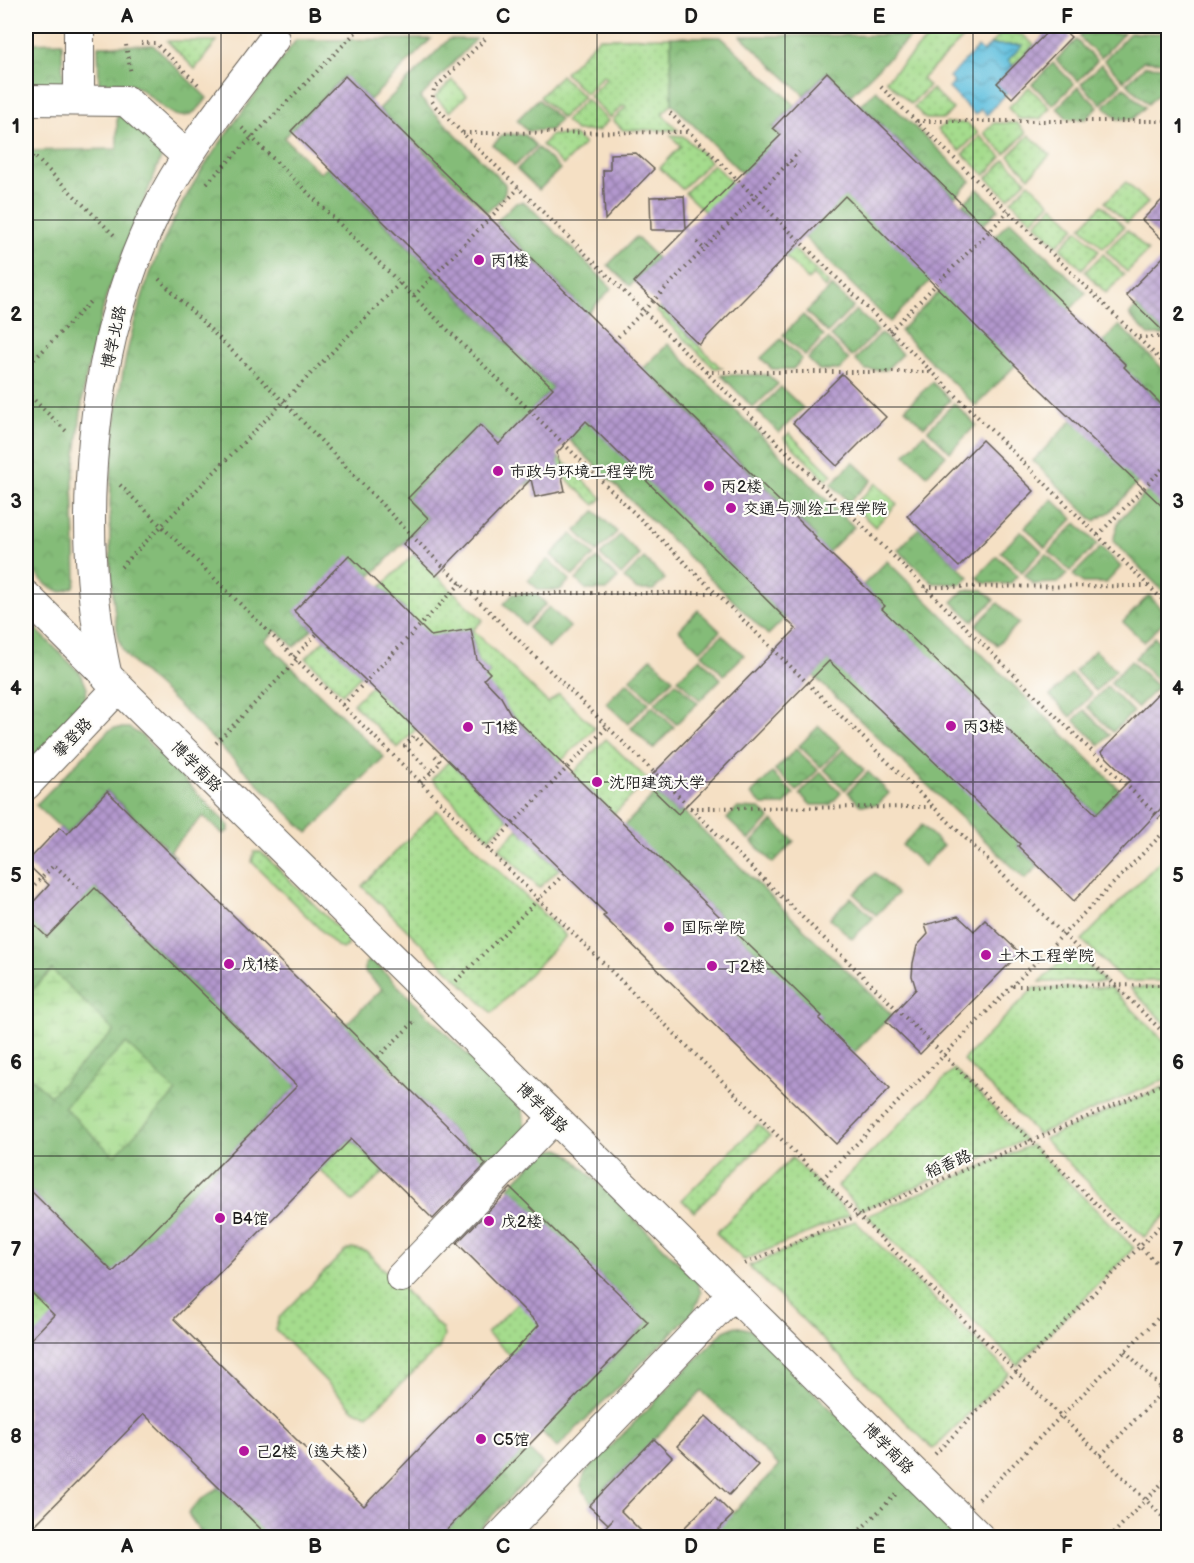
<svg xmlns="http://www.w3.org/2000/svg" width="1194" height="1563" viewBox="0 0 1194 1563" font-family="'Balsamiq Sans','LXGW WenKai TC',sans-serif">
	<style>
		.grass { fill: url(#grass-dots); stroke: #607c54; stroke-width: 1.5 }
		.forest { fill: url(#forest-crowns); stroke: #506c4a; stroke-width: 1.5 }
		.wetland { fill: url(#wetland-marsh); stroke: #607c54; stroke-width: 1.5 }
		.water { fill: url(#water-waves); stroke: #3e6e7d; stroke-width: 1.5 }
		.building { fill: url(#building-cross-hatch) }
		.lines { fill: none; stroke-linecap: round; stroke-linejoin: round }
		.minor-casing { stroke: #686157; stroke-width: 32 }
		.path { stroke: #686157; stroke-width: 4; stroke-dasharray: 1.5 4.5; stroke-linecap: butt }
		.minor { stroke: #fff; stroke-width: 30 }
		.grid { fill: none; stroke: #1c1c1c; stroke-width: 1.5; stroke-opacity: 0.55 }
		.poi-dot { fill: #b5179e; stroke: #fdfcf7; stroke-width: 2 }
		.labels { text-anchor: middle; stroke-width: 4.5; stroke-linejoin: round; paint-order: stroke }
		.poi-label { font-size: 16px; fill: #1c1c1c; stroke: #fdfcf7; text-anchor: start }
		.street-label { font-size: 16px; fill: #1c1c1c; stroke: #fdfcf7 }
		.neatline { fill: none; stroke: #1c1c1c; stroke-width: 2 }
		.grid-label { font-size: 20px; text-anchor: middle; font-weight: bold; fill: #1c1c1c }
	</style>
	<defs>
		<pattern id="grass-dots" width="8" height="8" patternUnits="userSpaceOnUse" patternTransform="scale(1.5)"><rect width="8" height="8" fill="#a5dc8d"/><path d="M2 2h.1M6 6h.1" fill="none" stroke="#8dbc79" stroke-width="1.8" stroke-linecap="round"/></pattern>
		<pattern id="forest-crowns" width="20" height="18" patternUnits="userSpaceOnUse" patternTransform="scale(1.5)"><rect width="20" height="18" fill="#84bc78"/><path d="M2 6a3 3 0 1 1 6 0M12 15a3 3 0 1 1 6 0" fill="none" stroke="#71a167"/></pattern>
		<pattern id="wetland-marsh" width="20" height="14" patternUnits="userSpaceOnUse" patternTransform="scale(1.5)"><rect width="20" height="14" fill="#a5dc8d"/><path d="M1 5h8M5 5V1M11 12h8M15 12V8" fill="none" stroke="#8dbc79"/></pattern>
		<pattern id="water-waves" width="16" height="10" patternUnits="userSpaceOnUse" patternTransform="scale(1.5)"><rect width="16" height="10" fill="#5fbfde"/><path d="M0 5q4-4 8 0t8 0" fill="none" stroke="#4e9ab3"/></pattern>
		<pattern id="building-cross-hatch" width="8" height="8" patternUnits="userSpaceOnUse" patternTransform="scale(1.5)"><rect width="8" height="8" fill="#b398ce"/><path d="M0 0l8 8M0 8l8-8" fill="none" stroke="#917ba6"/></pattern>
	</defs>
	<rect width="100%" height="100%" fill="#fdfcf7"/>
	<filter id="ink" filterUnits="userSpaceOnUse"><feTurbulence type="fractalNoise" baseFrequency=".0167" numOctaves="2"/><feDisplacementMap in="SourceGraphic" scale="12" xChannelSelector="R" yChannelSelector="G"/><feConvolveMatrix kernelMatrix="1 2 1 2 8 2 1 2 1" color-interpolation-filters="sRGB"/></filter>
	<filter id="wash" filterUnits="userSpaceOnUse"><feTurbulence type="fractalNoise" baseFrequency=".008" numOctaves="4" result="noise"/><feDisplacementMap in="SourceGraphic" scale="24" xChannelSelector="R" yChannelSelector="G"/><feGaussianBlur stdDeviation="1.35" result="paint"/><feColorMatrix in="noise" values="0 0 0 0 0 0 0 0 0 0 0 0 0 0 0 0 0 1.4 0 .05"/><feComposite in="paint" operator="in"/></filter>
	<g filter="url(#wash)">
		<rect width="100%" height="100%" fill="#f5e0c4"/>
		<!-- grass -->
		<g class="grass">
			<polygon points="1000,34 1023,35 1034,45 1013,66 1007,60 1022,45 990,45"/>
			<polygon points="931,35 966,35 922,79 929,86 911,104 886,80"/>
			<polygon points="671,37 672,104 662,114 678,130 623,130 613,120 626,107 624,105 610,118 589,96 607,78 603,76 586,94 565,73 599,38"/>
			<polygon points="167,41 217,41 195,69"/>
			<polygon points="561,75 583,97 562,118 540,97"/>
			<polygon points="452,80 467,95 450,112 435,97"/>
			<polygon points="1029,87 1050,108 1040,119 1019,119 1008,108"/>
			<polygon points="932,89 953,109 944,119 926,119 914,107"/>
			<polygon points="586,99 608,121 598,131 576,131 565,121"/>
			<polygon points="946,123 967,123 978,133 960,151 938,130"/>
			<polygon points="994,123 1017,123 1026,133 1005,154 984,133"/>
			<polygon points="551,135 574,135 584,144 563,165 542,145"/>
			<polygon points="670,135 683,136 710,161 682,189 660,168 681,146"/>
			<polygon points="1029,135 1050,155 1029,177 1009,156"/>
			<polygon points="980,136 1002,157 985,175 963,154"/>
			<polygon points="1005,160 1026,180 1008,198 987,178"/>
			<polygon points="713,164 733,184 705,212 685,193"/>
			<polygon points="1126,182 1148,203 1127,223 1105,202"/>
			<polygon points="1029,183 1050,203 1032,221 1011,201"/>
			<polygon points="1102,205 1124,227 1103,248 1081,227"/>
			<polygon points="1053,206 1075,227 1057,245 1035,224"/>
			<polygon points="1078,230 1099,251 1082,269 1060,248"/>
			<polygon points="1127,230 1148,251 1127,272 1106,251"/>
			<polygon points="793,248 829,284 825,288 813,275 808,280 785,256"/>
			<polygon points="1103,254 1124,275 1106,293 1085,272"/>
			<polygon points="660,307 719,366 722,368 714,368 656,311"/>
			<polygon points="789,433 832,475 826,480 784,438"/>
			<polygon points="555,454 602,498 595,505 562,475 525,485"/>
			<polygon points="876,483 897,504 875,527 853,506"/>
			<polygon points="414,554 483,620 473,630 548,703 559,694 595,728 560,762 510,713 497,692 480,684 490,673 477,660 471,630 455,632 461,662 385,630 405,610 381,587"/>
			<polygon points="324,640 383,653 342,694 306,658"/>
			<polygon points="371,686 416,729 398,748 353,704"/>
			<polygon points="606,739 648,780 614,814 572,774"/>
			<polygon points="449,761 508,819 489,838 432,779"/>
			<polygon points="437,810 566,936 492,1013 362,886"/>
			<polygon points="559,828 538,849 559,869 539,888 499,848 518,829 525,836"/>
			<polygon points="254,852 261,852 348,938 348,946 342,949 338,947 252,862"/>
			<polygon points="1168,853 1168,981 1124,981 1082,940"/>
			<polygon points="1072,950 1105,982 1040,982"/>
			<polygon points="1168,987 1168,1026 1130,988"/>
			<polygon points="1034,988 1111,988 1168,1045 1168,1078 1038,1134 963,1060"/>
			<polygon points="954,1069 1025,1140 861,1210 838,1186"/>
			<polygon points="1168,1085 1168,1213 1144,1237 1044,1139"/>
			<polygon points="328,1117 384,1172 353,1202 320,1170"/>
			<polygon points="758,1124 770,1136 694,1212 682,1200"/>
			<polygon points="1031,1145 1134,1248 1018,1365 867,1216"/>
			<polygon points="792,1158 850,1215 744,1260 716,1233"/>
			<polygon points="855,1221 1009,1373 933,1449 749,1266"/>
			<polygon points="352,1248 366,1251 442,1329 444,1336 439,1348 368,1415 354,1410 275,1329 279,1318 345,1251"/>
			<polygon points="26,1287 48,1310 66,1292 60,1370 26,1336"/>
			<polygon points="559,1302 538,1324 559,1345 552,1353 531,1333 510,1355 487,1333 518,1303"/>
		</g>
		<!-- forest -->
		<g class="forest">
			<polygon points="1124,33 1101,58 1079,37 1081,34"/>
			<polygon points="1130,33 1168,33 1168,62 1143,61 1124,81 1104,60"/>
			<polygon points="912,35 851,95 827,72 804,95 741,36"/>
			<polygon points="671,37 721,37 795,105 773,128 792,146 743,174 672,104"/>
			<path d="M431 39 370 100 344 76 284 138 320 173 327 167 347 185 379 173 356 196 519 355 556 346 533 369 553 388 499 444 480 425 408 498 428 518 371 576 295 611 312 629 294 647 276 630 265 641 384 757 308 833C263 789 218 744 173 700 161 688 132 665 124 652 113 634 110 556 110 533 109 409 129 290 194 183 224 133 262 87 296 40Z"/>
			<path d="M449 39H476L420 98 505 184C508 196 495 204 487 212L412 140 390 163 379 152 401 130 379 109Z"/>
			<polygon points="1076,40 1097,61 1078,81 1056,60"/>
			<polygon points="62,42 63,84 26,84 26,43"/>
			<path d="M153 45 207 98C176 144 156 89 128 84 119 82 108 84 99 84L98 46Z"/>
			<polygon points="1053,63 1074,84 1053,105 1032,84"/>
			<polygon points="1101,64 1121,84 1101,104 1081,84"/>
			<polygon points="1145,66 1168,67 1168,85 1148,104 1127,83"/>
			<polygon points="1078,87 1098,107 1086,119 1068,119 1057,108"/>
			<polygon points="1124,87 1145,107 1133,119 1117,119 1104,106"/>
			<polygon points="876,90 971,181 955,197 894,137 871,159 861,149 883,126 861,105"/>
			<polygon points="538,99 560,120 550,130 527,131 517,120"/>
			<polygon points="117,116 122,116 160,151 161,158 106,297 84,385 73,482 76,580 74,587 61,592 48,586 26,564 26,151 117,149"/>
			<polygon points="504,134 525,135 536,146 515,166 493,145"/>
			<polygon points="538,148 560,169 539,190 517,169"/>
			<polygon points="851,159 931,280 890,322 804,237"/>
			<polygon points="978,189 999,209 983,225 963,204"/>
			<polygon points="522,202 529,206 612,288 587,314 552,321 574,299 496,222 515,203"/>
			<polygon points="1010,221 1086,293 1048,333 1060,300 995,236"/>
			<polygon points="636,237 657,258 630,286 608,265"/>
			<polygon points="832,286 853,307 828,333 806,312"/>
			<polygon points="941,290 1038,342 976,406 900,331"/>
			<polygon points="1137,306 1167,335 1149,335 1129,315"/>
			<polygon points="856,310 878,331 852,357 831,336"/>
			<polygon points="803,315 824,336 805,356 783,335"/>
			<polygon points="1119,325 1168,374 1168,411 1135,378 1105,387 1126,365 1103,342"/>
			<polygon points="881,333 902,354 886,370 866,370 855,360"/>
			<polygon points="781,339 802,359 793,369 772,369 761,358"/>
			<polygon points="828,339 849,360 839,370 819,370 808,359"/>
			<polygon points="668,344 854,527 809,571 796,558 816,536 657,380 637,400 624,388"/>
			<polygon points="721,375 768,375 778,384 753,408"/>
			<polygon points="932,382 950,400 924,427 905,409"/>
			<polygon points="781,387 803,408 779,433 757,411"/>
			<polygon points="1093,398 1138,482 1110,512 1094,521 1033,461"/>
			<polygon points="565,400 797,584 774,608 785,618 768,635 547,418"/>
			<polygon points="954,403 976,425 950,452 928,430"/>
			<polygon points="924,434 946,455 927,475 905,454"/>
			<polygon points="853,462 872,480 849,502 831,484"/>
			<polygon points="1148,491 1168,512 1168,596 1113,541 1119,520"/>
			<polygon points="1052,499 1073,519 1045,548 1025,527"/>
			<polygon points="595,511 617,532 597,552 576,531"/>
			<polygon points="1076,523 1097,544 1070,571 1049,551"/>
			<polygon points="919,528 969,577 962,584 933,583 898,550"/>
			<polygon points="1021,531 1042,551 1022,572 1001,552"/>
			<polygon points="572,534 594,555 573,576 551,555"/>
			<polygon points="620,535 640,555 621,575 600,555"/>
			<polygon points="1101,547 1121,567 1106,583 1083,583 1073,575"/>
			<polygon points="1046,554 1067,574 1058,583 1033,584 1025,575"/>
			<polygon points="997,556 1018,575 1010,584 984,583 977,577"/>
			<polygon points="597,558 618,578 606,590 587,590 576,580"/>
			<polygon points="644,558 665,579 653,590 637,590 624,578"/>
			<polygon points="548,559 570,580 560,590 539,590 528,580"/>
			<polygon points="887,561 1120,790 1096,814 1072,790 1051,812 1058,779 894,621 877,638 863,585"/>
			<polygon points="964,590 983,590 994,600 973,621 952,602"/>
			<polygon points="513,594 536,594 546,604 525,625 504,604"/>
			<polygon points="1149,595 1168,617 1144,642 1123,622"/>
			<polygon points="998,603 1019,623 997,645 976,625"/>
			<polygon points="549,607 570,627 549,648 528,628"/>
			<polygon points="698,610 720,631 700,651 679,630"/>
			<polygon points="26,619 81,674 87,688 84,703 26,766"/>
			<polygon points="722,635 744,655 724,675 702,654"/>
			<polygon points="1155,637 1168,650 1168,676 1161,684 1135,658"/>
			<polygon points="808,640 1039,824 1018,846 1038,866 1025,879 793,656"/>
			<polygon points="1095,650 1116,670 1096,691 1075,671"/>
			<polygon points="651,658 673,679 652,700 630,679"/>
			<polygon points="700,658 721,679 700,700 678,679"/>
			<polygon points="1131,661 1158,687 1137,708 1110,683"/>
			<polygon points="1071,674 1092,694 1071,717 1050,696"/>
			<polygon points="627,682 649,703 628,724 606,703"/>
			<polygon points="676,682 698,703 676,724 655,703"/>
			<polygon points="1107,686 1133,712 1113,732 1087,707"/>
			<polygon points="652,706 674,727 653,749 631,728"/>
			<polygon points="1084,710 1110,735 1100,745 1074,720"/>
			<polygon points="819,726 841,747 821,767 799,746"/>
			<polygon points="114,728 129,728 141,735 229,826 229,831 223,834 203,816 170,851 176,857 154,880 142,868 164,845 107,791 67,834 36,805 108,731"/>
			<polygon points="796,749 818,770 797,791 775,770"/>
			<polygon points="844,749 864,770 845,790 824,769"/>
			<polygon points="821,772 841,793 830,805 811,805 800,794"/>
			<polygon points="868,772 889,793 877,805 860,805 848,792"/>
			<polygon points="772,773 794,794 784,805 762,805 751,794"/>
			<polygon points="656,793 678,814 682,810 892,1015 854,1053 799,1039 821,1016 662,860 637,884 625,825"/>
			<polygon points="737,808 760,809 770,818 749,840 727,819"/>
			<polygon points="773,821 794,841 773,863 752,842"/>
			<polygon points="922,825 943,846 924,866 902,845"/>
			<polygon points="875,873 897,894 876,915 854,894"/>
			<polygon points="94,887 281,1071 318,1061 295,1085 317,1105 289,1094 120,1266 134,1293 26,1186 26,1072 50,1096 52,970 26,997 26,961 34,952 26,944 26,917 47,937"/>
			<polygon points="851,897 873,918 852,939 830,918"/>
			<polygon points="368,961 375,963 523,1110 525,1129 489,1167 416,1095 385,1105 406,1082 349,1029 315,1038 337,1015 346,1024 382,989 365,972 365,964"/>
			<polygon points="559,1149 568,1153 697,1281 701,1293 694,1311 557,1448 541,1431 571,1356 594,1378 648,1322 509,1187 544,1152"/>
			<polygon points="736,1326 751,1330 960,1537 709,1537 779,1466 702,1391 591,1503 581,1486 585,1473 724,1331"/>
			<polygon points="526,1447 543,1464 471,1537 439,1538"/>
			<polygon points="219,1487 270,1537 204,1537 188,1514 199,1501"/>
		</g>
		<!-- wetland -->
		<g class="wetland">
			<polygon points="52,970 114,1031 50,1096 26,1072 26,997"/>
			<polygon points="126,1043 176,1092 114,1156 64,1107"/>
		</g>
		<!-- water -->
		<polygon class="water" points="990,45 1023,45 1008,60 1013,66 997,83 1007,93 987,115 981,109 975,115 949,88 954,83 949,77 978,47 983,52"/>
		<g id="blocks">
			<!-- building -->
			<g class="building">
				<polygon points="1053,26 1059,26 1071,37 1012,98 997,83"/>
				<polygon points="827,72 1126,365 1124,367 1168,411 1168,512 1016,366 845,196 699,345 634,282 685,230 651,230 650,197 684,196 686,229 781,135 773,128"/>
				<polygon points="345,76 816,537 815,539 885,606 882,609 1096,814 1130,780 1101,752 1168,683 1168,801 1074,901 1018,846 1020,844 829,661 678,814 645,782 796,629 586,421 557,453 565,491 535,497 531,479 436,576 403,544 428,518 408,498 480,425 499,444 553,388 291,131"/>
				<polygon points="636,153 654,169 605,220 603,170 610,170 610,154"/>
				<polygon points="1168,194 1168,245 1142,220"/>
				<polygon points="1168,252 1168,336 1126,295"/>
				<polygon points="842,374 886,417 837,466 793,423"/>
				<polygon points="982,440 1034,491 959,567 907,516"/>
				<polygon points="349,555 431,636 471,629 477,660 490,673 484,679 501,697 510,713 822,1016 819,1019 890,1088 836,1144 603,916 606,914 294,611"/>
				<polygon points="107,791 486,1164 433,1219 351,1139 174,1319 364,1506 539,1325 457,1243 511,1188 648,1322 439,1538 270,1538 144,1414 26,1534 26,1344 54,1315 26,1287 26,1186 113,1272 297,1086 95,888 47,937 26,917 26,910 49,885 26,863 60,827 67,834"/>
				<polygon points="958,916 974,931 985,920 1020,953 920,1054 886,1021 916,989 912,976 913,963 917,946 928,934 925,925"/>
				<polygon points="706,1416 758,1465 729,1495 677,1446"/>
				<polygon points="654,1439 672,1457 621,1511 648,1538 595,1538 613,1519 608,1524 589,1506"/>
				<polygon points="715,1497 733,1515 710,1538 674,1538"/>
			</g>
		</g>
	</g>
	<g filter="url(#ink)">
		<use href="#blocks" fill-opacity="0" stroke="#686157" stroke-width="1.5"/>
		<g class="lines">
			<!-- minor casing -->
			<g class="minor-casing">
				<g id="minor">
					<polyline points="79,26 79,100"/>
					<polyline points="26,100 126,101 187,156"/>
					<polyline points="26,596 980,1538"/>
					<path d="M107 677C74 529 89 348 156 211 186 149 233 95 274 39"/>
					<polyline points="26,785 118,688"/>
					<polyline points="401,1277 554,1118"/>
					<polyline points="499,1538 733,1294"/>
				</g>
			</g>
			<!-- path -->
			<g class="path">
				<polyline points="485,39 434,89 432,101 435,106 1168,826"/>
				<polyline points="141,43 155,43 201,87"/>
				<polyline points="126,45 131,74"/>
				<polyline points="881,87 1168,367"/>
				<polyline points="670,113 1168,605"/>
				<polyline points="917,121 1168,121"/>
				<polyline points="242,128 1168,1037"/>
				<polyline points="463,133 688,132"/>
				<polyline points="790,161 796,168"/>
				<polyline points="26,167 33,155 115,236"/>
				<polyline points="207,183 358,30 359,26"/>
				<polyline points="697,242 704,249"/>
				<polyline points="159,279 283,401 415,539 1168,1274"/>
				<polyline points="414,296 519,188"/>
				<polyline points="890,331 1009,211"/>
				<polyline points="1139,337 1168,337"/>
				<polyline points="614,341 799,152"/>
				<polyline points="26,368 90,302"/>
				<polyline points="706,372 932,372"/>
				<polyline points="26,392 66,431"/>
				<polyline points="120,485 1168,1522"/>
				<polyline points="1098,535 1168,463"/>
				<polyline points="121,567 400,283"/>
				<polyline points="925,587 1148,586"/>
				<polyline points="471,593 715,593"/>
				<polyline points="294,657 318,633"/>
				<polyline points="343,705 461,583"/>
				<polyline points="216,743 297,660"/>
				<polyline points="422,744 414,736 405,746 431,772"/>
				<polyline points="421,783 441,762 432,753"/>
				<polyline points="690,808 933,807"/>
				<polyline points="488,849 607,727"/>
				<polyline points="26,894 54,865 79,888"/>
				<polyline points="456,981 564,874"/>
				<polyline points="1013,986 1168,985"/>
				<polyline points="378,1057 416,1020"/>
				<polyline points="822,1179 1168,828"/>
				<polyline points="745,1264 1168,1082"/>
				<polyline points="1125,1351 1161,1387"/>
				<polyline points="1168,1388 1164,1384 1158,1390 1164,1396 1168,1392"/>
				<polyline points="935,1454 1168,1218"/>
				<polyline points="1101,1455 1161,1393"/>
				<polyline points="979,1499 1168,1308"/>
				<polyline points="852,1538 896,1494"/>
				<polyline points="1109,1538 1168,1477"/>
			</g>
			<!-- minor -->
			<use href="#minor" class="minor"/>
		</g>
	</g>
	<!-- grid -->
	<path class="grid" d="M221 26V1538M409 26V1538M597 26V1538M785 26V1538M973 26V1538M26 220H1168M26 407H1168M26 594H1168M26 782H1168M26 969H1168M26 1156H1168M26 1343H1168"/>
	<!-- markers -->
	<g class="poi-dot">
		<circle cx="479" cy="260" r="6"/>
		<circle cx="498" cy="471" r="6"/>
		<circle cx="709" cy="486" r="6"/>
		<circle cx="731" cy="508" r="6"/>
		<circle cx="951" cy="726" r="6"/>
		<circle cx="468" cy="727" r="6"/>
		<circle cx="597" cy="782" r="6"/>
		<circle cx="669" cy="927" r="6"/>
		<circle cx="986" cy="955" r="6"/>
		<circle cx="229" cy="964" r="6"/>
		<circle cx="712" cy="966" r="6"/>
		<circle cx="220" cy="1218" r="6"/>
		<circle cx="489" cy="1221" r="6"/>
		<circle cx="481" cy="1439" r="6"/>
		<circle cx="244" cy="1451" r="6"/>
	</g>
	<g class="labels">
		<!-- poi labels -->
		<g class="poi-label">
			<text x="491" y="266">丙1楼</text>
			<text x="510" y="477">市政与环境工程学院</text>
			<text x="721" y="492">丙2楼</text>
			<text x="743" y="514">交通与测绘工程学院</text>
			<text x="963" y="732">丙3楼</text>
			<text x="480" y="733">丁1楼</text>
			<text x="609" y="788">沈阳建筑大学</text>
			<text x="681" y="933">国际学院</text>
			<text x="998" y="961">土木工程学院</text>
			<text x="241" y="970">戊1楼</text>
			<text x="724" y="972">丁2楼</text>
			<text x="232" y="1224">B4馆</text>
			<text x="501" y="1227">戊2楼</text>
			<text x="493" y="1445">C5馆</text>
			<text x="256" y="1457">己2楼（逸夫楼）</text>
		</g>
		<!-- street labels -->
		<g class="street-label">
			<text transform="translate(113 337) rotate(-78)" y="6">博学北路</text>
			<text transform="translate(72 737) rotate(-46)" y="6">攀登路</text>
			<text transform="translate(197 766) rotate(45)" y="6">博学南路</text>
			<text transform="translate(543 1107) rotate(44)" y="6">博学南路</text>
			<text transform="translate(948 1163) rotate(-23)" y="6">稻香路</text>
			<text transform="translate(889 1448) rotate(45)" y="6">博学南路</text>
		</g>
	</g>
	<!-- margin -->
	<rect width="1194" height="1563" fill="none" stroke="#fdfcf7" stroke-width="66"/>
	<rect x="33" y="33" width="1128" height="1497" class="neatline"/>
	<g class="grid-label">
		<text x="127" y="23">A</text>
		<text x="315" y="23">B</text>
		<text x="503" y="23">C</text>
		<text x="691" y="23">D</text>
		<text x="879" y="23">E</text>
		<text x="1067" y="23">F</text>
		<text x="16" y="133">1</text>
		<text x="1178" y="133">1</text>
		<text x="16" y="321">2</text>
		<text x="1178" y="321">2</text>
		<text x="16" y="508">3</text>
		<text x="1178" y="508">3</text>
		<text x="16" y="695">4</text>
		<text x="1178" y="695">4</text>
		<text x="16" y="882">5</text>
		<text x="1178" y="882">5</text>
		<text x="16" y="1069">6</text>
		<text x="1178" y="1069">6</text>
		<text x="16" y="1256">7</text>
		<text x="1178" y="1256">7</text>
		<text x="16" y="1443">8</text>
		<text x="1178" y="1443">8</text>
		<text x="127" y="1553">A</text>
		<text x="315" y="1553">B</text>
		<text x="503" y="1553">C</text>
		<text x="691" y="1553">D</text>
		<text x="879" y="1553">E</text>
		<text x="1067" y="1553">F</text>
	</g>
</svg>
